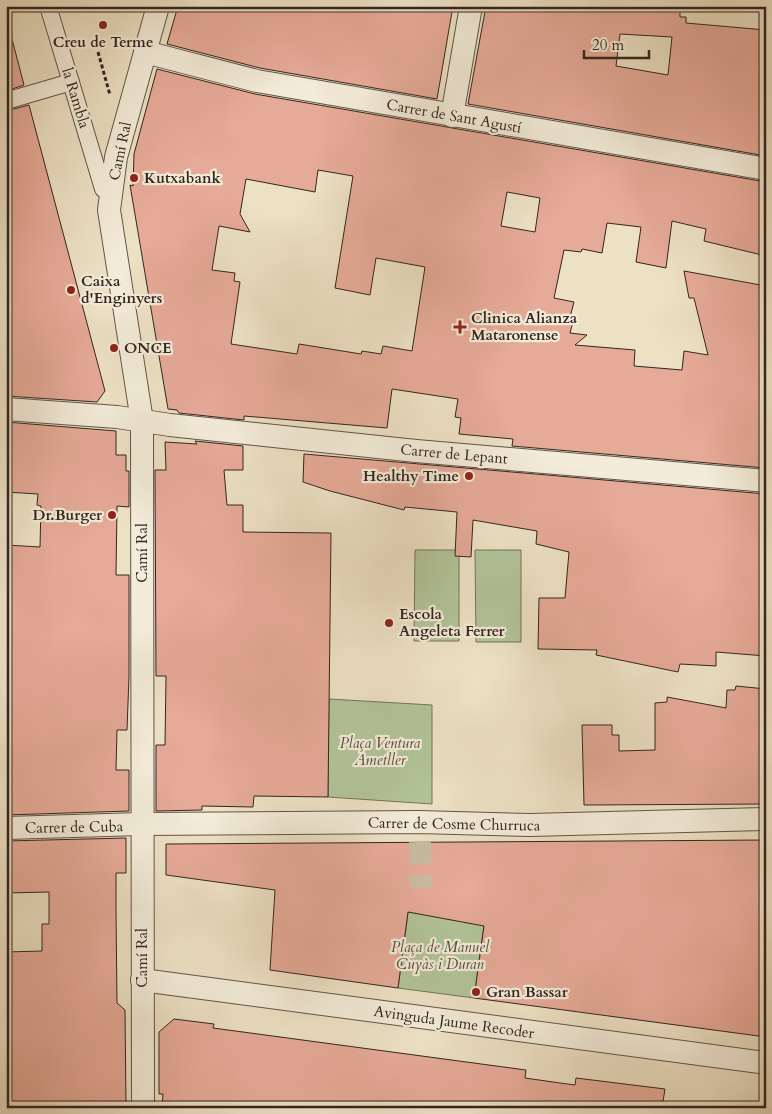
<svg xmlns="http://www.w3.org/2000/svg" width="772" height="1114" viewBox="0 0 772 1114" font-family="Cardo,serif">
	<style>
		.green { fill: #b2c499; stroke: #73745c }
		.building { fill: #e6aa98; stroke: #342520; fill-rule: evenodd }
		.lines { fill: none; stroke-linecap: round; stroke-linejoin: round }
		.minor-tunnel { stroke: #c8bba3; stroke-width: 22; stroke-dasharray: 22 11; stroke-linecap: butt }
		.pedestrian-casing { stroke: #625449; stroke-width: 18 }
		.minor-casing { stroke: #625449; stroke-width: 24 }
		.path { stroke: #342520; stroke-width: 3; stroke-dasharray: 4 2.5; stroke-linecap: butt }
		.pedestrian { stroke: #f3ecd9; stroke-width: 16 }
		.minor { stroke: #f3ecd9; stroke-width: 22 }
		.poi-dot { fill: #8f2418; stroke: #f3ecd9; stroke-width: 2 }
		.labels { text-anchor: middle; stroke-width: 4.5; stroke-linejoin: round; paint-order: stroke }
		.poi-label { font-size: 15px; font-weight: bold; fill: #342520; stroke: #f3ecd9; text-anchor: start }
		.street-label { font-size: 15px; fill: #342520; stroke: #f3ecd9 }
		.park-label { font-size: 15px; font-style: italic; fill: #544d3e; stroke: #f3ecd9 }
	</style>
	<rect width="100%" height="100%" fill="#ede1c4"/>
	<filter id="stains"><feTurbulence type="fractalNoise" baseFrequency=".004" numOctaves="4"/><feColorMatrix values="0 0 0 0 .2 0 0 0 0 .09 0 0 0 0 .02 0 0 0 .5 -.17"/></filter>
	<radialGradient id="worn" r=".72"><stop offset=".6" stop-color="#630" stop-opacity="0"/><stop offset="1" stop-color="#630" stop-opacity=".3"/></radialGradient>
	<!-- green -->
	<g class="green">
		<polygon points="415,550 459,550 459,641 414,641"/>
		<polygon points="475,550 521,550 521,642 476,642"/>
		<polygon points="329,699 432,705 432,804 328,797"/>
		<polygon points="409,888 484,925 474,998 398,988 408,913"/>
	</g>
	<!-- building -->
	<g class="building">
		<polygon points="178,6 453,6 437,99 260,68 167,44"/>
		<path d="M486 6H534V9L586 8V6H680V17H686V23L766 30V156L468 104ZM620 34 672 37 668 75 616 66Z"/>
		<polygon points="6,39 12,39 24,85 6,91"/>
		<path d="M157 69 255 94 766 182V256L704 241 706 229 672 221 666 268 636 262 641 227 607 223 602 253 582 249 581 252 564 250 554 298 574 302 570 317 574 318 570 333 587 335 575 345 635 350 634 366 682 370 684 351 708 355 694 298H689L684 271 766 286V468L512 446 513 439 459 434 461 418 455 417 458 399 392 389 387 428 244 416V420L179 413 177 410 168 409 130 185 133 186 134 154ZM318 170 353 176 335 288 370 295 376 258 425 267 412 351 383 346 381 354 362 351 361 354 299 344 297 354 231 344 240 282 234 281 235 273 212 270 219 226 250 232 240 214 246 179 315 192ZM507 192 540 198 535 232 501 226Z"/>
		<polygon points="29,105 105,391 97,402 6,396 6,111"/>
		<polygon points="6,422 116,431 116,455 126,455 126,471 129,471 129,507 117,506 116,575 129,575 129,676 127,730 117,730 116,770 129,770 129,811 6,815 6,545 40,547 41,506 37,505 38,494 6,492"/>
		<polygon points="195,441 243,446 243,470 224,470 227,505 243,505 243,532 331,533 328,797 254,796 253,807 202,806 202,810 156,811 156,745 165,745 166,676 156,676 155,470 166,470 165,442 197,444"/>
		<polygon points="304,454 766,494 766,656 716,652 716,666 680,664 678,672 596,655 597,650 538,649 539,598 565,598 569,552 536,544 537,531 473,520 471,557 455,556 457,512 405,507 404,510 330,491 303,482"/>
		<polygon points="736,686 766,689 766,804 584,805 582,725 612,725 612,735 619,735 619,751 655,750 655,703 667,702 667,697 726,708 727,690 735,690"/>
		<polygon points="126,838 126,873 116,873 116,911 117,1003 125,1010 126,1108 6,1108 6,952 42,951 42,924 49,924 49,892 6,893 6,841"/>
		<polygon points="766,840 766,1037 474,998 484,926 408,912 398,988 270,970 275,890 166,875 166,844"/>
		<polygon points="174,1019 214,1024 213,1028 526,1070 525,1078 560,1083 575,1085 576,1078 665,1089 662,1108 162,1108 163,1094 159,1094 159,1032"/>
	</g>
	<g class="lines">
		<!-- minor-tunnel -->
		<polyline class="minor-tunnel" points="420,842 421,888"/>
		<!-- pedestrian casing -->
		<g class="pedestrian-casing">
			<g id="pedestrian">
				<polyline points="48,6 103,189"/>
				<polyline points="6,101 71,82"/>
			</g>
		</g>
		<!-- minor casing -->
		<g class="minor-casing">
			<g id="minor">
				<polyline points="145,52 257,81 766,169"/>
				<polyline points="452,116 471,6"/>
				<polyline points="6,409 117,417 170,425 416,451 766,481"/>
				<polyline points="6,828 141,824 419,822 530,825 766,819"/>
				<polyline points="142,980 766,1063"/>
				<polyline points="143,1108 142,421 109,210 116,157 158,6"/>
			</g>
		</g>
		<!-- path -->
		<polyline class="path" points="98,52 110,95"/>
		<!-- pedestrian -->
		<use href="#pedestrian" class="pedestrian"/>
		<!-- minor -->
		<use href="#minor" class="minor"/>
	</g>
	<!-- markers -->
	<g class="poi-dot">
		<circle cx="103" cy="25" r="5"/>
		<circle cx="134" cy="178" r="5"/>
		<circle cx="71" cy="290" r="5"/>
		<path d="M457.5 319.5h5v5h5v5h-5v5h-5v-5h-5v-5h5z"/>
		<circle cx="114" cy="348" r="5"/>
		<circle cx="469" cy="476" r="5"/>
		<circle cx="112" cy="515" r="5"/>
		<circle cx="389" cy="623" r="5"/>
		<circle cx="476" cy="992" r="5"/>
	</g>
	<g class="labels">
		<!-- poi labels -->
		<g class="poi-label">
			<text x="103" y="47" text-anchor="middle">Creu de Terme</text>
			<text x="144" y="183">Kutxabank</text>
			<text x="81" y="286">Caixa<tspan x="81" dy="17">d'Enginyers</tspan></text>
			<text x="471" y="323">Clinica Alianza<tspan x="471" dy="17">Mataronense</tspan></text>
			<text x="124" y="353">ONCE</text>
			<text x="459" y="481" text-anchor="end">Healthy Time</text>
			<text x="102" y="520" text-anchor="end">Dr.Burger</text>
			<text x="399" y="619">Escola<tspan x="399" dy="17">Angeleta Ferrer</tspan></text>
			<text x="486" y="997">Gran Bassar</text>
		</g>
		<!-- street labels -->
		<g class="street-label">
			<text transform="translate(76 98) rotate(73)" y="5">la Rambla</text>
			<text transform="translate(454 116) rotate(10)" y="5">Carrer de Sant Agustí</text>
			<text transform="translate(120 151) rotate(-78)" y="5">Camí Ral</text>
			<text transform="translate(454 454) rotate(5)" y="5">Carrer de Lepant</text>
			<text transform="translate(142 553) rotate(-90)" y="5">Camí Ral</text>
			<text transform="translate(454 824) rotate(1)" y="5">Carrer de Cosme Churruca</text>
			<text transform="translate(74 827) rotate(-1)" y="5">Carrer de Cuba</text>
			<text transform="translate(142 958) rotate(-90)" y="5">Camí Ral</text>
			<text transform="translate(454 1022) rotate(8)" y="5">Avinguda Jaume Recoder</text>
		</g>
		<!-- park labels -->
		<g class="park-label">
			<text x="380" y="748">Plaça Ventura<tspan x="380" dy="17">Ametller</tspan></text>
			<text x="440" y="952">Plaça de Manuel<tspan x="440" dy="17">Cuyàs i Duran</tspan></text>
		</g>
	</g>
	<!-- margin -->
	<rect width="772" height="1114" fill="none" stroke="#ede1c4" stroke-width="25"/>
	<rect x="8" y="8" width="757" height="1099" fill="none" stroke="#342520" stroke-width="2.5"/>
	<rect x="12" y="12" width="747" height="1089" fill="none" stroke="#342520"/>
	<!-- scale -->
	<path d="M584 50v8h65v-8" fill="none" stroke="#342520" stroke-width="2.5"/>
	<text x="592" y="50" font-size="15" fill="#342520" stroke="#f3ecd9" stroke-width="4" paint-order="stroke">20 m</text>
	<rect width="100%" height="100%" filter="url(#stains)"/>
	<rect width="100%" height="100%" fill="url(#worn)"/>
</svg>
